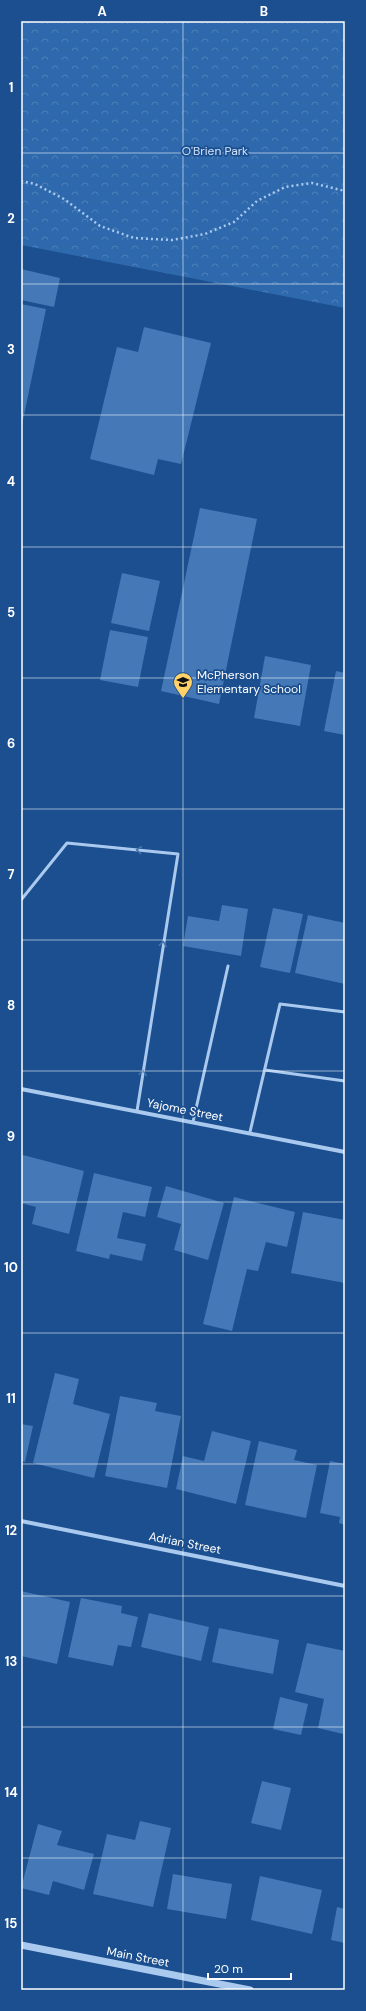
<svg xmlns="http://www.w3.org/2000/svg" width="366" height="2011" viewBox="0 0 366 2011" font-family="'DM Sans',sans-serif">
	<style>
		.forest { fill: url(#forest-crowns) }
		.building { fill: #4478b7 }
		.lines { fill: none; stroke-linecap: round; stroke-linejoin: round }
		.path { stroke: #a9c9ee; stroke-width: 2.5; stroke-dasharray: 2 3; stroke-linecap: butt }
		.service { stroke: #a9c9ee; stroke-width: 3 }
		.minor { stroke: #a9c9ee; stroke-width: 4 }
		.tertiary { stroke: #a9c9ee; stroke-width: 7 }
		.oneway { stroke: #4674ac }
		.grid { fill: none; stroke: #fff; stroke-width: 1; stroke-opacity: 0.55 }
		.labels { text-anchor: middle; stroke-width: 3.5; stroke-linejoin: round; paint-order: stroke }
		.park-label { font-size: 12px; fill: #cfe3fa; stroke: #1b4f8f }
		.poi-label { font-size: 12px; fill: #fff; stroke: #1b4f8f; text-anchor: start }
		.street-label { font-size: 12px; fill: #fff; stroke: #1b4f8f }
		.neatline { fill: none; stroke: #fff; stroke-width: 1.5 }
		.grid-label { font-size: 13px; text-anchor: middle; font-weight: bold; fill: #fff }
	</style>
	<defs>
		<pattern id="forest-crowns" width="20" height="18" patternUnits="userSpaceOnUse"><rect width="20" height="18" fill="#2e69ad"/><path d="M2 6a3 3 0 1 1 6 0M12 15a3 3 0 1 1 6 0" fill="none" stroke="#4d80b9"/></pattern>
	</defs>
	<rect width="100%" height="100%" fill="#1b4f8f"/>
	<!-- forest -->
	<polygon class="forest" points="21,21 345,21 345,308 21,245"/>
	<!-- building -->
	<g class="building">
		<polygon points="21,269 60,278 54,307 21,300"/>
		<polygon points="21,304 46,309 22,425 21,425"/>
		<polygon points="144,327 211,343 181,464 158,459 154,475 90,459 117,347 138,352"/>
		<polygon points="200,508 257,519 219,704 161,691"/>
		<polygon points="122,573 160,581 149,631 111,623"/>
		<polygon points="110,630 148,637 138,687 100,680"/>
		<polygon points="265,656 311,665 300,726 254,718"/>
		<polygon points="336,671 345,673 345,735 324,731"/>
		<polygon points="222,905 248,909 241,956 183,946 188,916 219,921"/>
		<polygon points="273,908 303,914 290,973 260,967"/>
		<polygon points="308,915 345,923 345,984 295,973"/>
		<polygon points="23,1155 84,1171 69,1234 32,1224 36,1207 21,1203 21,1162"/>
		<polygon points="94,1173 152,1187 145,1217 123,1212 117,1238 146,1244 142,1261 110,1254 109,1259 76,1251"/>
		<polygon points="166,1186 224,1203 208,1260 174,1250 181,1224 157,1217"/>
		<polygon points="234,1197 295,1212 287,1247 266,1242 258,1271 247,1269 232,1331 203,1324"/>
		<polygon points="303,1212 345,1220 345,1283 291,1273"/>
		<polygon points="55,1373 79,1379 73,1404 110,1414 94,1478 33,1463"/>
		<polygon points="120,1396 157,1403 155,1411 181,1416 167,1488 105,1476"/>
		<polygon points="21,1424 33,1426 25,1462 21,1461"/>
		<polygon points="212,1431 251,1441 236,1504 176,1489 183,1456 204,1461"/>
		<polygon points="259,1441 297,1450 294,1460 317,1465 306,1518 245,1505"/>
		<polygon points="330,1461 345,1464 345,1525 339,1523 340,1517 320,1513"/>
		<polygon points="21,1591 70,1602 57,1664 21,1656"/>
		<polygon points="81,1598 122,1606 121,1613 138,1617 131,1647 118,1645 113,1666 68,1657"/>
		<polygon points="149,1613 209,1627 201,1661 141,1647"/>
		<polygon points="219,1628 279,1640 273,1674 212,1662"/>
		<polygon points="307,1643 345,1651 345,1725 343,1734 318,1728 324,1699 295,1692"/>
		<polygon points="280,1697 308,1704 301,1735 273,1729"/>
		<polygon points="262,1781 291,1788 281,1830 251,1823"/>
		<polygon points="140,1821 171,1828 153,1907 93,1894 107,1834 135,1840"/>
		<polygon points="38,1824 62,1831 57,1845 94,1854 84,1890 53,1881 49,1895 21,1888"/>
		<polygon points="173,1874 232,1884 226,1919 167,1909"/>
		<polygon points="260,1876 322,1890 312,1934 251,1920"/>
		<polygon points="337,1907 345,1909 345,1943 331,1940"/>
	</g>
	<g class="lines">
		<!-- path -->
		<polyline class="path" points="21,181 35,184 64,199 100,226 134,238 172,240 205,234 234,222 257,201 285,187 312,183 345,191"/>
		<!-- service -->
		<g class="service">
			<polyline points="21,900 67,843 178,854 137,1111"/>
			<polyline points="265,1070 345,1081"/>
			<polyline points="193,1122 228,966"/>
			<polyline points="250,1132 280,1004 345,1012"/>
		</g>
		<!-- minor -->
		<g class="minor">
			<polyline points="21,1089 345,1152"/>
			<polyline points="21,1521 345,1586"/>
		</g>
		<!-- tertiary -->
		<polyline class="tertiary" points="21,1945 250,1990"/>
	</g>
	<!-- one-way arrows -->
	<defs><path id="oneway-chevron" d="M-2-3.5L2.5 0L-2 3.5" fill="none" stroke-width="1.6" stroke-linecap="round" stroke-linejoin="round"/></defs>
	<g class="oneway">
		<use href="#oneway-chevron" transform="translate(139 850) rotate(-174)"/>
		<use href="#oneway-chevron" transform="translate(163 944) rotate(-81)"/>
		<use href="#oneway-chevron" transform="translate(143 1073) rotate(-81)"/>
	</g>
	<!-- grid -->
	<path class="grid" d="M183 21V1990M21 153H345M21 284H345M21 415H345M21 547H345M21 678H345M21 809H345M21 940H345M21 1071H345M21 1202H345M21 1333H345M21 1464H345M21 1596H345M21 1727H345M21 1858H345"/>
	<!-- icons -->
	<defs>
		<g id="school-pin" transform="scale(1)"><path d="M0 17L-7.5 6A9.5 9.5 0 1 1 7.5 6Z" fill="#ffd166" stroke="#1b4f8f"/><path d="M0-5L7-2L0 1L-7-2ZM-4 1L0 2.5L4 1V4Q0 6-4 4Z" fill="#111"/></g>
	</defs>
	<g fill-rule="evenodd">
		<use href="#school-pin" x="183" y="682"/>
	</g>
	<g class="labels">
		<!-- park labels -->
		<g class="park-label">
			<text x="215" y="155">O'Brien Park</text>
		</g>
		<!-- poi labels -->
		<g class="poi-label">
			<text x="197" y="679">McPherson<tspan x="197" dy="14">Elementary School</tspan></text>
		</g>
		<!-- street labels -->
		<g class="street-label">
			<text transform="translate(185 1110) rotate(11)" y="4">Yajome Street</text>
			<text transform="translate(185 1543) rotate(11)" y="4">Adrian Street</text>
			<text transform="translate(138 1957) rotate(11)" y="4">Main Street</text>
		</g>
	</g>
	<!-- border -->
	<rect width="366" height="2011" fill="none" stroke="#1b4f8f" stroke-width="44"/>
	<!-- scale -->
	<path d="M208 1973v6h83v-6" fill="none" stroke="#ffffff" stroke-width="2"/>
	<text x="214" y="1973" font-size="12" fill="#ffffff" stroke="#1b4f8f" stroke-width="3" paint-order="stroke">20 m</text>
	<rect x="22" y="22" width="322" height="1967" class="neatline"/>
	<g class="grid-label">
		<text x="102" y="16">A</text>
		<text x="264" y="16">B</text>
		<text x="11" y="92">1</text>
		<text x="11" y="223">2</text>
		<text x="11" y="354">3</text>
		<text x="11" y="486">4</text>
		<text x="11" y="617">5</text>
		<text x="11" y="748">6</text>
		<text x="11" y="879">7</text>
		<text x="11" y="1010">8</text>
		<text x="11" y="1141">9</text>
		<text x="11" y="1272">10</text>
		<text x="11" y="1403">11</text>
		<text x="11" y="1535">12</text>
		<text x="11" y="1666">13</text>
		<text x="11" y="1797">14</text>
		<text x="11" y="1928">15</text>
	</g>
</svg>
